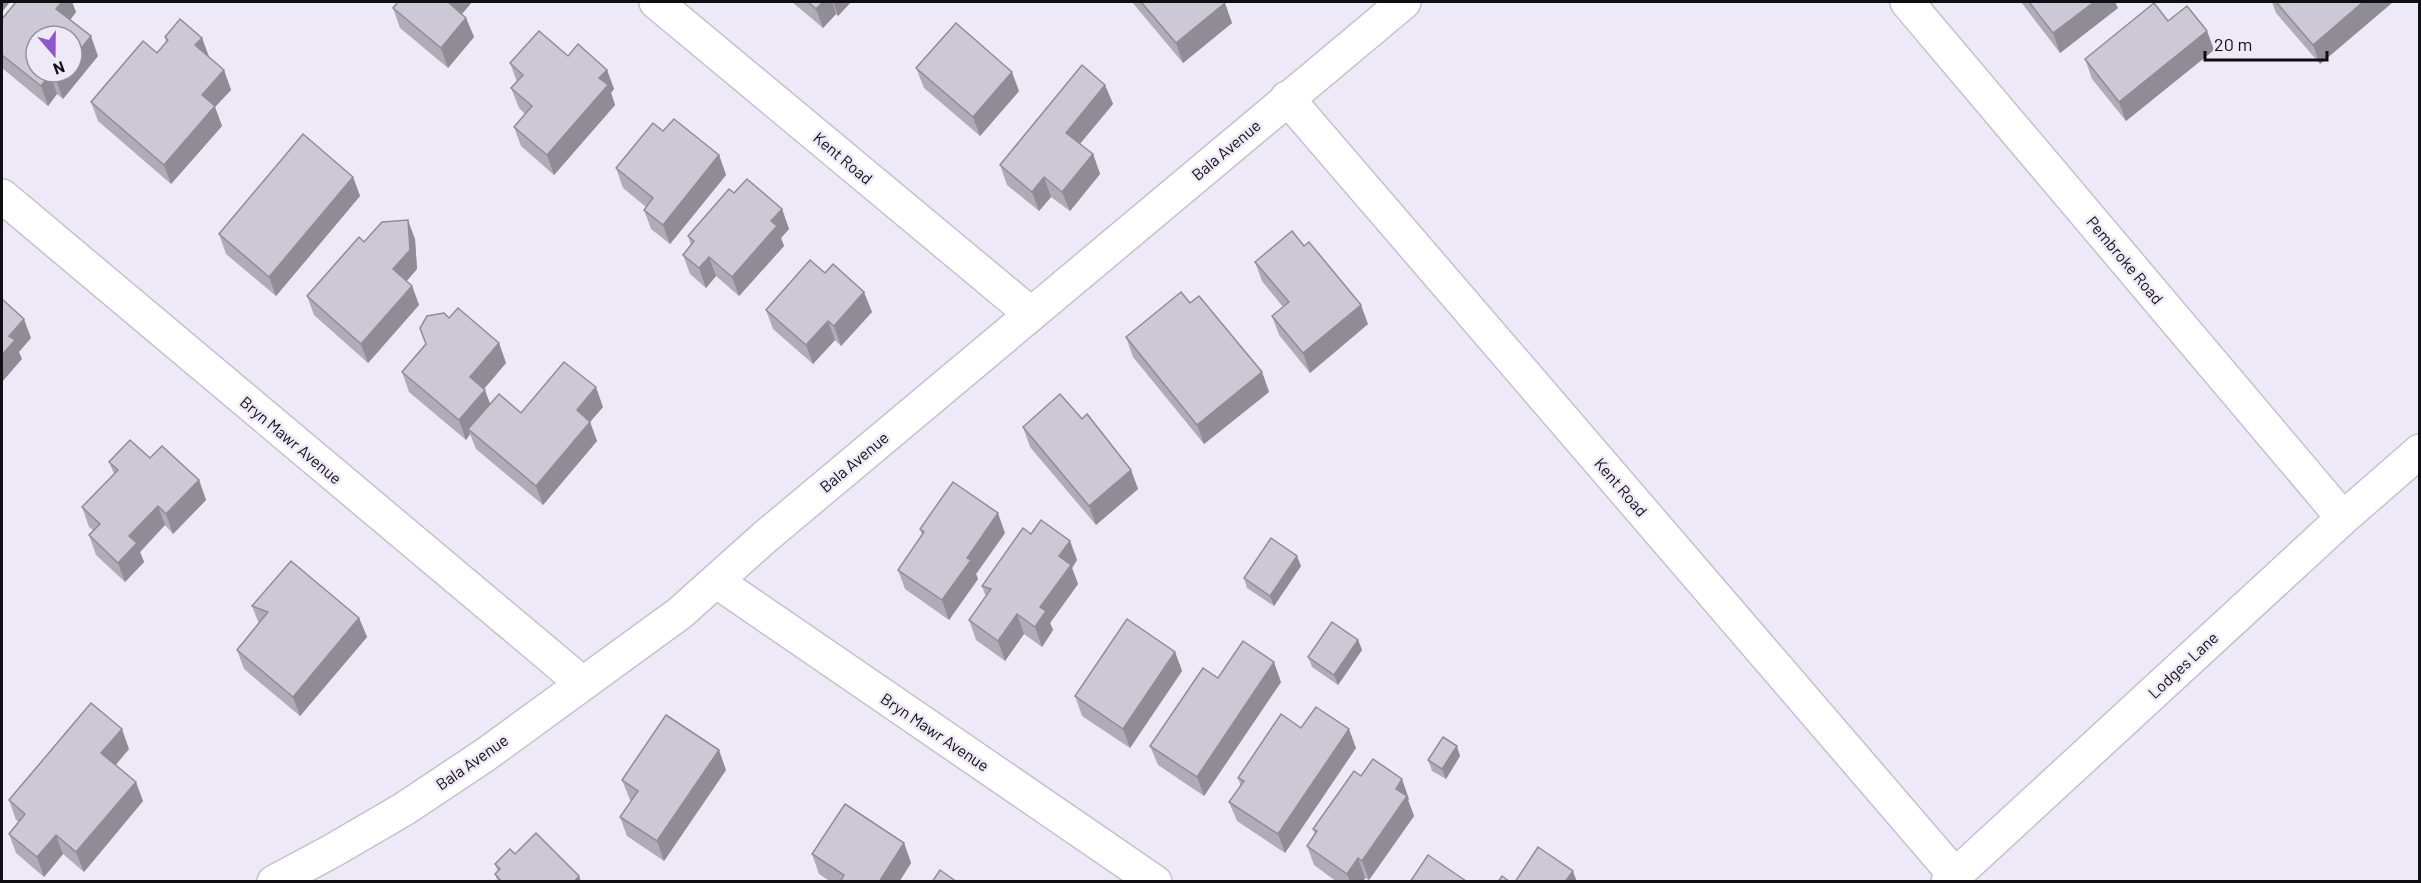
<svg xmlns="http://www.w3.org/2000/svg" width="2421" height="883" viewBox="0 0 2421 883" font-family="Barlow,sans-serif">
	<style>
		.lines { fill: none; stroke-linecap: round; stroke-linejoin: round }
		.minor-casing { stroke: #c5c0cc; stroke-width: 36 }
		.minor { stroke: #fff; stroke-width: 33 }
		.wall { fill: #b0acb7 }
		.shaded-wall { fill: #908c95 }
		.building { fill: #cdc8d5; stroke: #908c95; stroke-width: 1.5 }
		.labels { text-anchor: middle; stroke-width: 5; stroke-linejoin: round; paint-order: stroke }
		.street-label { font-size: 16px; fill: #0f0e12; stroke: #eee9f6 }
	</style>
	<rect width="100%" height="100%" fill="#eee9f6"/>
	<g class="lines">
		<!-- minor casing -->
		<g class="minor-casing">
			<g id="minor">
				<polyline points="656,2 1031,314"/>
				<polyline points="1907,2 2343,518"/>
				<polyline points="1287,98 1955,875"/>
				<polyline points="2,196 582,683"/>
				<polyline points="716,581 1155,882"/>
				<polyline points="274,882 332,851 404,809 485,755 680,613 765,537 1404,2"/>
				<polyline points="1948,882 2343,518 2420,451"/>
			</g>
		</g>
		<!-- minor -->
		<use href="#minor" class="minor"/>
	</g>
	<!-- wall -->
	<g class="wall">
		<polygon points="16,2 72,2 76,12 70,20 98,56 63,99 57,94 48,106 2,68 2,19"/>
		<polygon points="394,2 472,2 462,14 466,18 474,37 448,68 400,28 393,8 397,3"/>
		<polygon points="792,2 851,2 838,16 836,14 823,28"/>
		<polygon points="1132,2 1223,2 1232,23 1183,63"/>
		<polygon points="2021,2 2115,2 2118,8 2060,53"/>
		<polygon points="2272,2 2393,2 2320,64 2276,13"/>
		<polygon points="2168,21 2207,31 2214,50 2126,121 2092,79 2085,59"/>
		<polygon points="165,37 202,38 209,57 224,70 231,90 215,107 222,126 171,184 98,121 91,102 157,53 166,42"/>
		<polygon points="568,56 607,70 614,89 611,92 615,105 554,175 521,146 514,127 525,114 519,108 511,88 517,82 510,63"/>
		<polygon points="916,68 1019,91 980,136 924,88"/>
		<polygon points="1105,85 1113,104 1080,144 1093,154 1100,174 1070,211 1051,197 1039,211 1007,185 1000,165"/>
		<polygon points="663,131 719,155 726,175 670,244 651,229 644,210 646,207 623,188 616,168"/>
		<polygon points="353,177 360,196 276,296 226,254 219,234"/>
		<polygon points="734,193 782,209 789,229 781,238 784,246 739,296 716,276 706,288 690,274 683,255 691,245 688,236"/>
		<polygon points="415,239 417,269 406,281 412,286 419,305 368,363 314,315 307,296 364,242"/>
		<polygon points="1304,246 1368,324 1310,373 1279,335 1272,316 1283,307 1262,281 1255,262"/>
		<polygon points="825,273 872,312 841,346 835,340 813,364 773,329 766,310"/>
		<polygon points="1190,303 1262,372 1269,392 1204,444 1133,357 1126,337"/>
		<polygon points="449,318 499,343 506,363 484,389 490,404 521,413 603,407 590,422 597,441 543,505 476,449 470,434 466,440 409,392 402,372"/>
		<polygon points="1082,419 1131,470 1138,489 1096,525 1030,447 1023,427"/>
		<polygon points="150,458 199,480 206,500 173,534 165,525 140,552 144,562 125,582 96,555 89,535 94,531 89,527 82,507 114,474 109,462"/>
		<polygon points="920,529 1005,533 976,574 978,579 949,620 905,589 898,570 922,535"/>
		<polygon points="1031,534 1070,541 1077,560 1072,568 1078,584 1050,623 1053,630 1042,647 1024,634 1005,661 976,640 969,620 986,597 982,586"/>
		<polygon points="1301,566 1274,606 1247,588 1244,578"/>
		<polygon points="252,606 359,618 367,637 300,716 244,669 237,650 259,624"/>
		<polygon points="1358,640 1362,650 1338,685 1312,667 1308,657"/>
		<polygon points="1175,652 1182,671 1130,748 1082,716 1075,696"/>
		<polygon points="1218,678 1281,682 1204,796 1158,765 1150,746"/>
		<polygon points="1301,728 1356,748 1285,853 1237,821 1229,802 1241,786 1238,778"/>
		<polygon points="129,749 115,765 143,801 84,872 63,854 44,877 16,853 9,834 19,822 16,820 9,800"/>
		<polygon points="1460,756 1446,779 1432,771 1428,760"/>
		<polygon points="726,770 664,861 627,836 620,817 631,801 630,800 622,780"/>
		<polygon points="1409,799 1408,800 1414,816 1369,880 1365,878 1363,882 1337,882 1314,865 1307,846 1315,834 1313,829"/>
		<polygon points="904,843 911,863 899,882 831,882 819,874 812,854"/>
		<polygon points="515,854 579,876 581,882 498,882 495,874 498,872 495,864"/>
	</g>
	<!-- shaded-wall -->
	<g class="shaded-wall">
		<polygon points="2,2 10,2 2,12"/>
		<polygon points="62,2 72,2 76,12 64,28 56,9"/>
		<polygon points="448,2 472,2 455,22"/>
		<polygon points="823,2 832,2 836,14 823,28 816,9"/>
		<polygon points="833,2 851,2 838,16"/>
		<polygon points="2094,2 2115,2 2118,8 2060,53 2053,33"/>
		<polygon points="2363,2 2393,2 2320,64 2313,45"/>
		<polygon points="1225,3 1232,23 1183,63 1176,43"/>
		<polygon points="466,18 474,37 448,68 441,48"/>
		<polygon points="2207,31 2214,50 2126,121 2119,102"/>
		<polygon points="91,36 98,56 63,99 56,80 63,72 72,72 72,60"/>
		<polygon points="202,38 209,57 195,45"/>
		<polygon points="224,70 231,90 215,107 222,126 171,184 164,165 202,95"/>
		<polygon points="607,70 614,89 611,93 615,105 554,175 547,155 599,78"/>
		<polygon points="1012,72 1019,91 980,136 973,117"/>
		<polygon points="50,74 57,94 48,106 41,86"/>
		<polygon points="1105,85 1113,104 1073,152 1066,133"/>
		<polygon points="1093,154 1100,174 1070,211 1062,192"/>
		<polygon points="719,155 726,175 670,244 663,225"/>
		<polygon points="353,177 360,196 276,296 269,277"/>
		<polygon points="1044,177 1051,197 1039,211 1032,192"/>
		<polygon points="782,209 789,229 781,238 784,246 739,296 732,277 771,221"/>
		<polygon points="408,220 415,239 417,269 400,289 393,269"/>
		<polygon points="709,257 716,276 706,288 699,268"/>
		<polygon points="412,286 419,305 368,363 361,344"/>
		<polygon points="864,292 872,312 841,346 834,326"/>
		<polygon points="1361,305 1368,324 1310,373 1303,353"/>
		<polygon points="24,319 31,338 19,352 22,359 2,382 2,355 9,336"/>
		<polygon points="828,321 835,340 813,364 806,345"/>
		<polygon points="499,343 506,363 477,397 470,377"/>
		<polygon points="1262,372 1269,392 1204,444 1197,425"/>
		<polygon points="596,387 603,407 590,422 597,441 543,505 536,486 577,410"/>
		<polygon points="485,390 492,409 468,429 470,434 466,440 459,420"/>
		<polygon points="1131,470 1138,489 1096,525 1089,506"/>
		<polygon points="199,480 206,500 173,534 166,514"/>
		<polygon points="158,506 165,525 140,552 144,562 125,582 118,563 129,536"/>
		<polygon points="998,513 1005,533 976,574 978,579 949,620 942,600 967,558"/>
		<polygon points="1070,541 1077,560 1072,568 1078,584 1050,623 1053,630 1042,647 1035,627 1040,607 1059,556"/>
		<polygon points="1297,556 1301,566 1274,606 1270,596"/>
		<polygon points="1017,614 1024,634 1005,661 998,641"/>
		<polygon points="359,618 367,637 300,716 293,697"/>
		<polygon points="1358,640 1362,650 1338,685 1334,675"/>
		<polygon points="1175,652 1182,671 1130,748 1123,729"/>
		<polygon points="1274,662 1281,682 1204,796 1197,777"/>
		<polygon points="122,729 129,749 109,773 101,753"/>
		<polygon points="1349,729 1356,748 1285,853 1278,834"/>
		<polygon points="1457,746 1460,756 1446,779 1442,769"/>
		<polygon points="719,750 726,770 664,861 657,841"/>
		<polygon points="1402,779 1409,799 1408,800 1414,816 1369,880 1362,861 1396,789"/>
		<polygon points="136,782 143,801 84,872 76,852"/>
		<polygon points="56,835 63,854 44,877 37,857"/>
		<polygon points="904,843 911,863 899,882 879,882"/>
		<polygon points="1358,858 1365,878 1363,882 1350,882 1347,874"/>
		<polygon points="1573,871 1577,882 1565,882"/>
		<polygon points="579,876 581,882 574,882"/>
	</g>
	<!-- building -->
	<g class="building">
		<polygon points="16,2 62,2 56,9 91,36 72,60 72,36 36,36 36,72 63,72 56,80 50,74 41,86 2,55 2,19"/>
		<polygon points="398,2 449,2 448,2 466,18 441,48 393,8"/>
		<polygon points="808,2 823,2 816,9"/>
		<polygon points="1141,2 1223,2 1225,3 1176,43"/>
		<polygon points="2029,2 2094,2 2053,33"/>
		<polygon points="2276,2 2363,2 2313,45"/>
		<polygon points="2154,3 2168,21 2187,6 2207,31 2119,102 2085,59"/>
		<polygon points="180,19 202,38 195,45 224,70 202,95 215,106 164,165 91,102 143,41 157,53 168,40 165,37"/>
		<polygon points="956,23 1012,72 973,117 916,68"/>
		<polygon points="539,31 568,56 578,44 607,70 599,78 608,85 547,155 514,127 532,106 511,88 523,75 510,63"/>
		<polygon points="1082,65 1105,85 1066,133 1093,154 1062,192 1044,177 1032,192 1000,165"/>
		<polygon points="674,119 719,155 663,225 644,210 653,198 616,168 653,123 663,131"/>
		<polygon points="303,134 353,177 269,277 219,234"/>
		<polygon points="747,179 782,209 771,221 777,226 732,277 709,257 699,268 683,255 694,241 688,236 729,189 734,193"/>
		<polygon points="408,220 410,250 393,269 412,286 361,344 307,296 359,237 364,242 382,222"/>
		<polygon points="1292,231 1304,246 1309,242 1361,305 1303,353 1272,316 1289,302 1255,262"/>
		<polygon points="810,260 825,273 833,264 864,292 834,326 828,321 806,345 766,310"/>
		<polygon points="1181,292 1190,303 1199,296 1262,372 1197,425 1126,337"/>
		<polygon points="2,299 24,319 9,336 15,340 2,355"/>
		<polygon points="458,308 499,343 470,377 485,390 459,420 402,372 426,344 420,328 427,316 444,313 449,318"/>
		<polygon points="564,362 596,387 577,410 590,422 536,486 468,429 499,394 521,413"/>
		<polygon points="1060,394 1082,419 1087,414 1131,470 1089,506 1023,427"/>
		<polygon points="130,440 150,458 162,446 199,480 166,514 158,506 129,536 137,543 118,563 89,535 100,524 82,507 118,470 109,462"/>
		<polygon points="953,482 998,513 967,558 971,560 942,600 898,570 924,532 920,529"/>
		<polygon points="1041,520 1070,541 1059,556 1071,565 1040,607 1046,611 1035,627 1017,614 998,641 969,620 991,589 982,586 1023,528 1031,534"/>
		<polygon points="1271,538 1297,556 1270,596 1244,578"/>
		<polygon points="291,561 359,618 293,697 237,650 268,612 252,606"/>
		<polygon points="1127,619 1175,652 1123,729 1075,696"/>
		<polygon points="1332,622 1358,640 1334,675 1308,657"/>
		<polygon points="1243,641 1274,662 1197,777 1150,746 1203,668 1218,678"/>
		<polygon points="91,703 122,729 101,753 136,782 76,852 56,835 37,857 9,834 25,814 9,800"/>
		<polygon points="1316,707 1349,729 1278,834 1229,802 1244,781 1238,778 1281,714 1301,728"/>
		<polygon points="666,715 719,750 657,841 620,817 638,791 622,780"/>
		<polygon points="1443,737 1457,746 1442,769 1428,760"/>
		<polygon points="1373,759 1402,779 1396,789 1407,796 1362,861 1358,858 1347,874 1307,846 1317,831 1313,829 1354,771 1361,776"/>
		<polygon points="845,804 904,843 879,882 840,882 844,875 812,854"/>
		<polygon points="536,833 579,876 574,882 502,882 495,874 500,869 495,864 510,849 515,854"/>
		<polygon points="1538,847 1573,871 1565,882 1515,882"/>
		<polygon points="1428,855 1466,881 1465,882 1410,882"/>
		<polygon points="940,870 957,882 932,882"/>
		<polygon points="1502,876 1510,882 1498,882"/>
	</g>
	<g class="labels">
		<!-- street labels -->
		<g class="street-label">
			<text transform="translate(1226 150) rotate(-40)" y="6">Bala Avenue</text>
			<text transform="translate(843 158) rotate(40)" y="6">Kent Road</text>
			<text transform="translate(2125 260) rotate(50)" y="6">Pembroke Road</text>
			<text transform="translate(291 440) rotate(40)" y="6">Bryn Mawr Avenue</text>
			<text transform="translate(854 462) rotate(-40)" y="6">Bala Avenue</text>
			<text transform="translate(1621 487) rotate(49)" y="6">Kent Road</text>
			<text transform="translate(2183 665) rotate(-43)" y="6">Lodges Lane</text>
			<text transform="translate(935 732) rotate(34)" y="6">Bryn Mawr Avenue</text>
			<text transform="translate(472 762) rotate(-35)" y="6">Bala Avenue</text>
		</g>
	</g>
	<!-- border -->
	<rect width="2421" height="883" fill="none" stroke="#0f0e12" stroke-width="6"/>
	<!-- north arrow -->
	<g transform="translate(54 54) rotate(160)"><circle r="28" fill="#eee9f6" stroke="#95919b" stroke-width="1.5"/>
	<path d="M0-4.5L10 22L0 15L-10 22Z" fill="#8f56cd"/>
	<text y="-9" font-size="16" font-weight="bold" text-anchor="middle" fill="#0f0e12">N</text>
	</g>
	<!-- scale -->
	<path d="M2205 51v9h122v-9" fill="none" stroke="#0f0e12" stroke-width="3"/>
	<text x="2214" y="51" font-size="18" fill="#0f0e12" stroke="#eee9f6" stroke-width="4.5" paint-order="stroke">20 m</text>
</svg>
